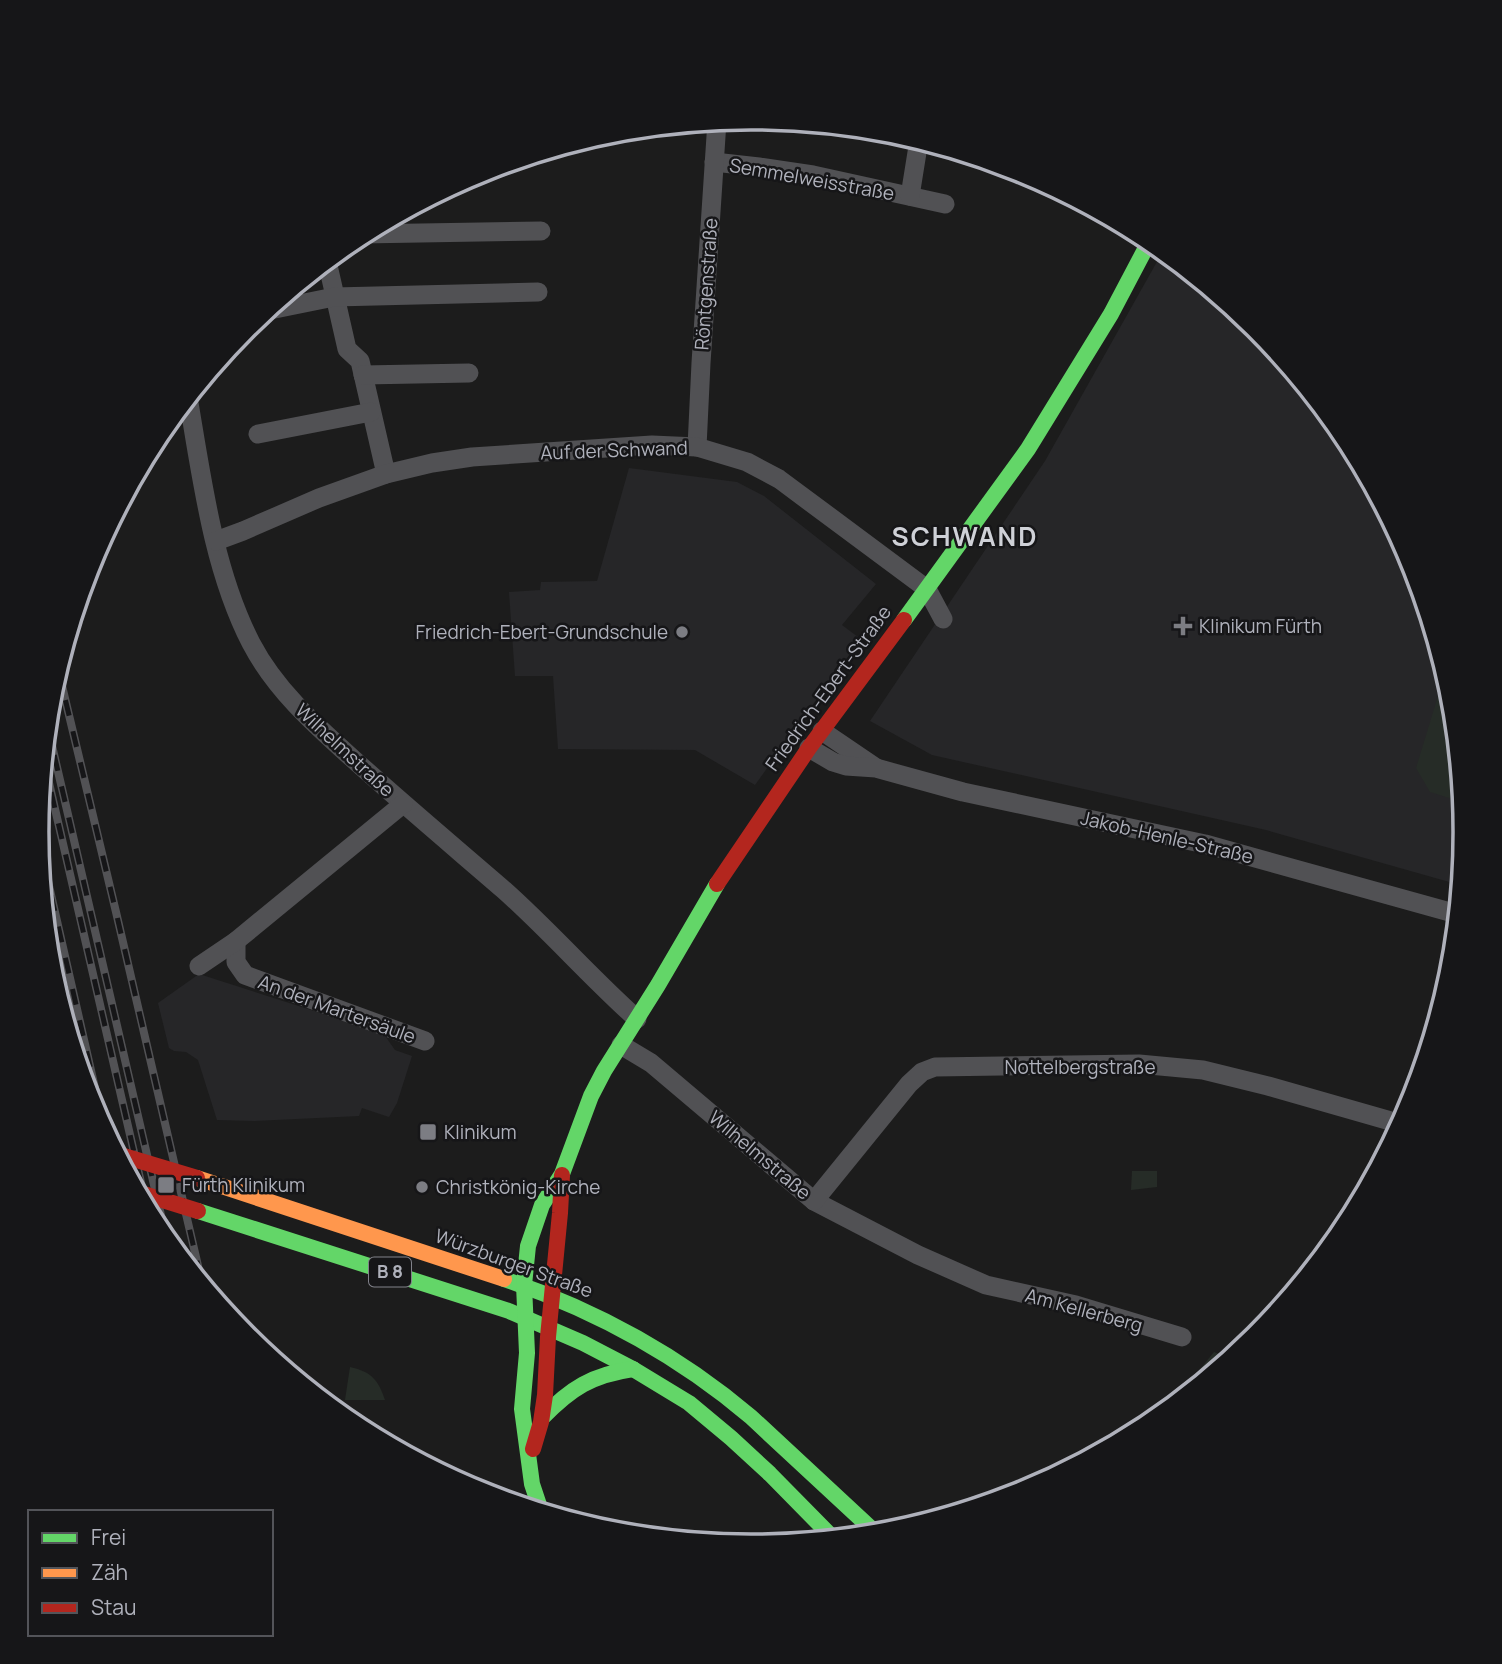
<svg xmlns="http://www.w3.org/2000/svg" width="1502" height="1664" viewBox="0 0 1502 1664" font-family="Manrope,sans-serif">
	<style>
		.built { fill: #262628 }
		.green { fill: #262c27 }
		.lines { fill: none; stroke-linecap: round; stroke-linejoin: round }
		.street { stroke: #515154; stroke-width: 19 }
		.fast { stroke: #63d668; stroke-width: 16 }
		.slow { stroke: #ff974d; stroke-width: 16 }
		.jam { stroke: #b3261e; stroke-width: 16 }
		.rail-casing { stroke: #525255; stroke-width: 8 }
		.rail { stroke: #161618; stroke-width: 5; stroke-dasharray: 16; stroke-linecap: butt }
		.jam-bridge { stroke: #b3261e; stroke-width: 16 }
		.poi-dot { fill: #7c7d83; stroke: #161618; stroke-width: 2.5 }
		.labels { text-anchor: middle; stroke-width: 5; stroke-linejoin: round; paint-order: stroke }
		.shield { fill: #161618; stroke: #81828a; stroke-width: 2 }
		.shield-label { font-size: 18px; font-weight: bold; fill: #afb1bb }
		.street-label { font-size: 19px; fill: #afb1bb; stroke: #161618 }
		.poi-label { font-size: 19px; fill: #afb1bb; stroke: #161618; text-anchor: start }
		.district-label { font-size: 26px; font-weight: bold; letter-spacing: 2px; fill: #cfd1d7; stroke: #161618 }
		.rim { fill: none; stroke: #afb1bb; stroke-width: 3.5 }
	</style>
	<rect width="100%" height="100%" fill="#1c1c1c"/>
	<!-- built -->
	<g class="built">
		<polygon points="1163,251 1256,327 1345,436 1411,559 1452,693 1465,832 1460,885 1266,830 932,755 870,721 1045,461"/>
		<polygon points="629,468 737,482 764,496 876,584 842,625 862,640 842,664 755,785 695,750 558,749 553,676 515,676 509,592 540,590 541,582 597,581"/>
		<polygon points="199,974 383,1033 395,1050 412,1056 397,1103 389,1117 362,1108 359,1116 254,1121 217,1120 198,1060 186,1052 174,1051 169,1048 158,1003"/>
	</g>
	<!-- green -->
	<g class="green">
		<polygon points="1445,673 1452,693 1462,802 1430,792 1416,768"/>
		<polygon points="1132,1171 1157,1171 1157,1187 1131,1190"/>
		<polygon points="1214,1352 1231,1358 1190,1391 1192,1379"/>
		<path d="M350 1367C372 1372 378 1380 385 1400H345Z"/>
	</g>
	<g class="lines">
		<!-- street -->
		<g class="street">
			<polyline points="714,162 759,167 813,175 945,204"/>
			<polyline points="910,196 919,140"/>
			<polyline points="361,234 541,231"/>
			<polyline points="327,261 347,349 360,361 386,474"/>
			<polyline points="265,311 334,297 538,292"/>
			<polyline points="363,375 469,373"/>
			<path d="M188 397C202 479 213 569 251 643 275 689 314 724 352 758 402 803 453 846 504 890 550 931 591 978 637 1019"/>
			<polyline points="258,434 371,412"/>
			<polyline points="697,447 701,363 717,121"/>
			<polyline points="216,541 243,531 319,498 386,474 432,463 472,457 652,445 697,447 747,462 779,479 927,589 943,619"/>
			<polyline points="822,731 875,767"/>
			<polyline points="809,748 833,762 846,766 876,768 963,792 1205,844 1457,914"/>
			<polyline points="236,941 236,962 245,975 425,1041"/>
			<polyline points="199,966 236,941 403,804"/>
			<polyline points="621,1045 651,1063 814,1201 918,1255 986,1285 1076,1305 1182,1337"/>
			<polyline points="814,1201 909,1084 922,1072 935,1067 1139,1064 1203,1070 1268,1086 1401,1124"/>
		</g>
		<!-- fast -->
		<g class="fast">
			<polyline points="904,620 1028,449 1111,314 1150,240"/>
			<polyline points="198,1211 509,1311 583,1343 633,1369 689,1403 731,1438 770,1474 833,1538"/>
			<path d="M504 1279C595 1310 678 1355 751 1417L877 1534"/>
			<path d="M542 1418C571 1388 592 1375 633 1369"/>
			<polyline points="541,1511 532,1484 522,1409 527,1353 524,1285 528,1246 542,1205 562,1174 591,1096 604,1071 658,985 717,884"/>
		</g>
		<!-- slow -->
		<polyline class="slow" points="197,1178 504,1279"/>
		<!-- jam -->
		<g class="jam">
			<polyline points="717,884 809,748 904,620"/>
			<polyline points="533,1449 541,1422 545,1395 548,1337 560,1213 562,1175"/>
		</g>
		<!-- rail casing -->
		<g class="rail-casing">
			<g id="rail">
				<polyline points="58,669 116,912 202,1283"/>
				<polyline points="47,724 167,1241"/>
				<polyline points="44,761 148,1213"/>
				<polyline points="37,833 105,1132"/>
			</g>
		</g>
		<!-- rail -->
		<use href="#rail" class="rail"/>
		<!-- jam-bridge -->
		<g class="jam-bridge">
			<polyline points="117,1154 197,1178"/>
			<polyline points="137,1192 198,1211"/>
		</g>
	</g>
	<!-- markers -->
	<g class="poi-dot">
		<path d="M1179.5 615.5h7v7h7v7h-7v7h-7v-7h-7v-7h7z"/>
		<circle cx="682" cy="632" r="7"/>
		<rect x="419" y="1123" width="18" height="18" rx="3.5"/>
		<rect x="157" y="1176" width="18" height="18" rx="3.5"/>
		<circle cx="422" cy="1187" r="7"/>
	</g>
	<g class="labels">
		<!-- shield labels -->
		<rect class="shield" x="369" y="1257.5" width="42" height="29" rx="5"/>
		<g class="shield-label">
			<text x="390" y="1278">B 8</text>
		</g>
		<!-- street labels -->
		<g class="street-label">
			<text transform="translate(812 179) rotate(10)" y="7">Semmelweisstraße</text>
			<text transform="translate(706 284) rotate(-86)" y="7">Röntgenstraße</text>
			<text transform="translate(614 450) rotate(-2)" y="7">Auf der Schwand</text>
			<text transform="translate(828 688) rotate(-54)" y="7">Friedrich-Ebert-Straße</text>
			<text transform="translate(345 750) rotate(43)" y="7">Wilhelmstraße</text>
			<text transform="translate(1167 837) rotate(13)" y="7">Jakob-Henle-Straße</text>
			<text transform="translate(337 1009) rotate(20)" y="7">An der Martersäule</text>
			<text x="1080" y="1074">Nottelbergstraße</text>
			<text transform="translate(760 1155) rotate(40)" y="7">Wilhelmstraße</text>
			<text transform="translate(514 1263) rotate(20)" y="7">Würzburger Straße</text>
			<text transform="translate(1084 1310) rotate(15)" y="7">Am Kellerberg</text>
		</g>
		<!-- poi labels -->
		<g class="poi-label">
			<text x="1199" y="633">Klinikum Fürth</text>
			<text x="668" y="639" text-anchor="end">Friedrich-Ebert-Grundschule</text>
			<text x="444" y="1139">Klinikum</text>
			<text x="182" y="1192">Fürth Klinikum</text>
			<text x="436" y="1194">Christkönig-Kirche</text>
		</g>
		<!-- district labels -->
		<g class="district-label">
			<text x="965" y="546">SCHWAND</text>
		</g>
	</g>
	<!-- crop -->
	<path d="M0 0H1502V1664H0ZM49 832a702 702 0 1 1 1404 0a702 702 0 1 1-1404 0Z" fill="#161618" fill-rule="evenodd"/>
	<path class="rim" d="M49 832a702 702 0 1 1 1404 0a702 702 0 1 1-1404 0Z"/>
	<!-- legend -->
	<rect x="28" y="1510" width="245" height="126" fill="#161618" stroke="#535459" stroke-width="2"/>
	<rect x="42" y="1533" width="35" height="10" fill="#63d668" stroke="#535459" stroke-width="2"/>
	<text x="91" y="1545" font-size="21" fill="#afb1bb">Frei</text>
	<rect x="42" y="1568" width="35" height="10" fill="#ff974d" stroke="#535459" stroke-width="2"/>
	<text x="91" y="1580" font-size="21" fill="#afb1bb">Zäh</text>
	<rect x="42" y="1603" width="35" height="10" fill="#b3261e" stroke="#535459" stroke-width="2"/>
	<text x="91" y="1615" font-size="21" fill="#afb1bb">Stau</text>
</svg>
